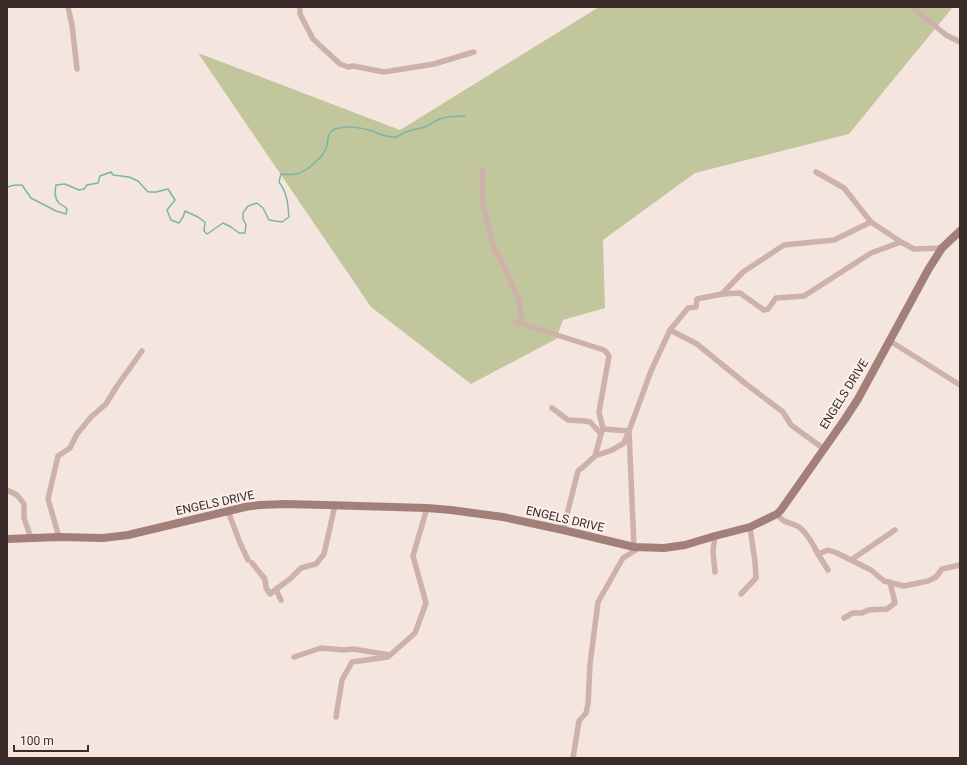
<svg xmlns="http://www.w3.org/2000/svg" width="967" height="765" viewBox="0 0 967 765" font-family="Roboto,sans-serif">
	<style>
		.green { fill: #c2c69d }
		.lines { fill: none; stroke-linecap: round; stroke-linejoin: round }
		.stream { stroke: #7bb5a9; stroke-width: 1.5 }
		.street { stroke: #ceb1a9; stroke-width: 5.5 }
		.secondary { stroke: #a37f7a; stroke-width: 8 }
		.labels { text-anchor: middle; stroke-width: 4; stroke-linejoin: round; paint-order: stroke }
		.street-label { font-size: 12px; fill: #3b2b29; stroke: #fcf0ec }
	</style>
	<rect width="100%" height="100%" fill="#f5e5df"/>
	<!-- green -->
	<polygon class="green" points="599,7 953,7 888,86 849,134 695,173 603,240 605,308 563,320 556,339 471,384 371,307 198,53 400,130"/>
	<g class="lines">
		<!-- stream -->
		<path class="stream" d="M7 188C11 184 17 185 22 185L31 198 56 211 66 214 67 209C64 205 62 206 59 203 54 198 55 191 56 185L65 184 79 190 84 189 87 185 98 183 100 176 111 172 113 175 129 177 138 181 148 192H156L168 189 175 200 167 210 171 220 179 223 183 217 185 211 198 217 205 222 204 231 207 234 223 223 231 227 239 233H245L246 225 243 219V213L248 206 257 203 263 208 269 220 282 222 289 217C288 204 287 192 279 182L281 174C286 174 291 175 296 174 307 172 324 156 327 146 328 140 327 134 333 130 344 125 361 127 372 131 379 134 388 138 396 137 399 136 403 133 406 132 413 129 421 129 427 126 433 123 437 119 443 118 450 116 458 116 465 116"/>
		<!-- street -->
		<g class="street">
			<polyline points="68,7 72,25 77,69"/>
			<polyline points="300,7 300,14 313,39 340,64 348,67 353,66 384,72 434,64 474,52"/>
			<polyline points="912,7 946,35 960,42"/>
			<polyline points="482,171 483,205 494,249 502,262 519,300 523,324"/>
			<polyline points="816,172 844,188 871,222 901,242 914,249 942,248"/>
			<polyline points="722,294 740,293 764,310 768,309 776,298 804,296 871,253 901,242"/>
			<polyline points="516,322 604,350 607,353 609,356 599,412 603,429 601,434 595,456"/>
			<polyline points="670,330 697,344 746,384 783,412 791,425 824,449"/>
			<polyline points="890,341 960,385"/>
			<polyline points="552,408 568,420 585,421 590,422 601,434"/>
			<polyline points="7,490 17,495 24,504 24,518 31,538"/>
			<polyline points="228,511 240,543 248,560"/>
			<path d="M777 514C785 525 790 521 799 527 806 532 814 546 818 554L828 550 837 553 871 570 884 581 904 586 928 581 936 577 942 569 960 565"/>
			<polyline points="563,530 578,471 583,467 595,456 612,450 624,443 629,431 603,429"/>
			<polyline points="715,536 713,551 715,572"/>
			<polyline points="59,537 48,499 58,456 70,448 77,434 91,417 106,404 117,386 142,351"/>
			<polyline points="634,547 629,431 651,371 670,330 688,308 696,307 697,299 722,294 743,272 784,245 834,240 871,222"/>
			<polyline points="818,554 828,570"/>
			<polyline points="851,560 895,530"/>
			<polyline points="252,563 265,579 266,588 270,594 291,578 301,568 316,564 324,554 335,505"/>
			<polyline points="277,588 277,592 281,600"/>
			<polyline points="741,594 756,578 755,562 750,527"/>
			<polyline points="844,618 853,613 862,613 868,610 887,609 895,603 890,582"/>
			<polyline points="294,657 321,648 344,650 353,649 390,655"/>
			<polyline points="336,717 342,680 352,662 388,657 415,633 426,603 413,556 427,508"/>
			<polyline points="573,758 579,721 586,713 588,704 590,664 597,610 598,602 623,558 639,548"/>
		</g>
		<!-- secondary -->
		<polyline class="secondary" points="7,539 59,537 103,538 128,535 245,507 260,505 285,504 325,505 427,508 451,510 503,517 563,530 634,547 664,548 685,545 715,536 750,527 777,514 781,510 845,419 858,399 928,270 942,248 960,231"/>
	</g>
	<g class="labels">
		<!-- street labels -->
		<g class="street-label">
			<text transform="translate(844 394) rotate(-58)" y="4">ENGELS DRIVE</text>
			<text transform="translate(215 503) rotate(-12)" y="4">ENGELS DRIVE</text>
			<text transform="translate(565 519) rotate(13)" y="4">ENGELS DRIVE</text>
		</g>
	</g>
	<!-- border -->
	<rect width="967" height="765" fill="none" stroke="#3b2b29" stroke-width="16"/>
	<!-- scale -->
	<path d="M14 745v6h74v-6" fill="none" stroke="#3b2b29" stroke-width="2"/>
	<text x="20" y="745" font-size="12" fill="#3b2b29" stroke="#fcf0ec" stroke-width="3" paint-order="stroke">100 m</text>
</svg>
